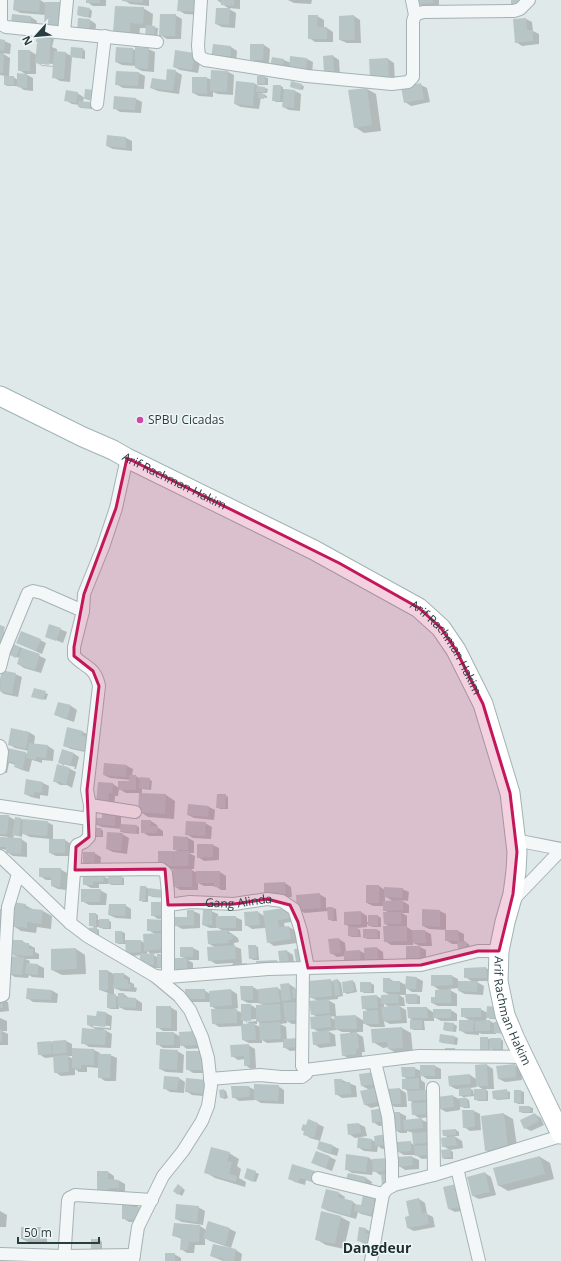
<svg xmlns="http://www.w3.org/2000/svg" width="561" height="1261" viewBox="0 0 561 1261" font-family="'Open Sans',sans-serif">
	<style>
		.shadow { fill: #0003; fill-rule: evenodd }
		.building { fill: #b8c5c6 }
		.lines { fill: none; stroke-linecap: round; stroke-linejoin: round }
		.minor-casing { stroke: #a5b2b3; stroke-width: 14 }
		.primary-casing { stroke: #a0b4b5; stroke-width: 21 }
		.minor { stroke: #f3f7f7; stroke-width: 12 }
		.primary { stroke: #fff; stroke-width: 19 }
		.marked { fill: #c2185b; fill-opacity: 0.2; stroke: #c2185b; stroke-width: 3; stroke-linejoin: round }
		.poi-dot { fill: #cd47a4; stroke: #f0f6f7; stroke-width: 1.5 }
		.labels { text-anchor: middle; stroke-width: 3; stroke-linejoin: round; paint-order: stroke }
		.poi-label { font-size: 12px; fill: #293e41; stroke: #f0f6f7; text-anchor: start }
		.street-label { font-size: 12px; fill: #293e41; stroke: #f0f6f7 }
		.quarter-label { font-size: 14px; font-weight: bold; fill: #1b2f31; stroke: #f0f6f7 }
	</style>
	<rect width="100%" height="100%" fill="#e0e9e9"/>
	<!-- shadow -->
	<g class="shadow">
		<polygon points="15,0 40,0 45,3 46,15 21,13 14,10"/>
		<polygon points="87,0 106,0 106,6 93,6 87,2"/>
		<polygon points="124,0 149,0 149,6 130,4"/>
		<polygon points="179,0 202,15 185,14 178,10"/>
		<polygon points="217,0 240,0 240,9 228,8"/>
		<polygon points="288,0 312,0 311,4 294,3"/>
		<polygon points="417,0 439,0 439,6 424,7 417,3"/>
		<polygon points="143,8 153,14 152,27 158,28 157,40 146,28 140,28 139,38 114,31"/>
		<polygon points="90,9 92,11 91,18 80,16 78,15"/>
		<polygon points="229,9 236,13 235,28 222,27 216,24"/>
		<polygon points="175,15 182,19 181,39 167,39 160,35"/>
		<polygon points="317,16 324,20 324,28 327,28 333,32 333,42 315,42 309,38"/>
		<polygon points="354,16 360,20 361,43 347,43 340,40 340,17"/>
		<polygon points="31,17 37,21 36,30 18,27"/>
		<polygon points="79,19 90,20 96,24 95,36"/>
		<polygon points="526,19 532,22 533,31 539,34 539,44 522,46 516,42"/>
		<path d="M38 36 51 38 54 39 52 47 57 49V52L66 53 71 56 83 49 85 51V59L72 57 70 82 60 81 53 77 54 67 42 66 36 62V74H25L33 78V91L24 90 18 86H7L5 84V76L0 75V40L4 41 11 44 10 54 2 53 10 58 9 77H13L18 80 27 75 19 70V51H30L37 55 42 45 37 42ZM41 63 54 64V66L41 65Z"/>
		<polygon points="214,45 231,47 237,51 236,64"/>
		<polygon points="264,45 270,49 269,63 257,63 251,59"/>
		<polygon points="117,48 133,49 136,51 148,49 155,52 154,72 142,71 136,68 136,66 122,65 116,62"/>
		<polygon points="194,54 201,57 198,73 180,70 174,67"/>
		<polygon points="333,56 339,60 340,76 331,76 324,57"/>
		<polygon points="273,58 284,60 291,63 307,59 313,62 312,75 289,72"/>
		<polygon points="388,59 394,63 395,82 377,82"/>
		<polygon points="175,71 182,75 179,94 158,91 151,88 166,81"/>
		<polygon points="228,72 234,75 233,95 218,94 213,92 213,97 199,96 193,93 193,78 207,78 212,80"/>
		<polygon points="139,73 145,76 144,89 123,88 116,84"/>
		<polygon points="258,77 265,77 268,78 268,85 258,85"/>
		<polygon points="237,82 255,84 258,85 257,87 265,88 268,89 267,93 261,93 267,96 267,98 261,97 259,109 241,107 235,104"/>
		<polygon points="301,85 304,86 303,90 294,88"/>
		<polygon points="421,85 427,88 430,102 411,106 405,102"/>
		<polygon points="280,86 283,87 283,89 295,91 301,94 300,111 289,110 283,107 284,102 276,102 273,100"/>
		<polygon points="367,89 376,94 381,131 364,133 355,127"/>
		<polygon points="77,93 85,98 95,101 88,100 84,97 83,102 90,103 92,105 92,109 81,108 79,107 79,105 72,104 65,100"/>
		<polygon points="136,99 142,102 141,113 120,112 114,108"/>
		<polygon points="108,136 126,138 132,141 132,151 113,149 107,146"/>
		<polygon points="60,629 67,632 63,643 46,636"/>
		<polygon points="40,640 46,643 42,654 17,643"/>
		<polygon points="20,647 46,659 41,673 24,668 18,664 20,658 12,656"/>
		<polygon points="2,671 15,674 22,677 18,697 4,694 0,691 0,680"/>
		<polygon points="35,689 48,694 46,700 34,696"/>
		<polygon points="59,703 71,706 77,710 74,722 62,718 56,715"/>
		<polygon points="12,729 29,732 35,736 34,744 48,746 54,750 53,761 42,760 42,763 32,760 29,772 22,770 15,767 16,765 9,763 7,773 0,771 8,750 28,754 29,751 15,748 9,744"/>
		<polygon points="68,729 83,732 89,735 94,754 71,749 64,746"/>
		<polygon points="73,753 79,757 76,769 74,769 75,767 64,764 64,766 59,762"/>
		<polygon points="65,766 76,772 72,788 67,785 60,785 54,781 66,768"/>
		<polygon points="127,766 133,769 132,776 136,776 141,779 149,779 152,781 151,790 142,789 142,794 166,795 175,801 174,819 148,817 139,811 140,793 126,793 119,789 118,796 115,796 114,808 103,806 99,783 113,784 119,788 131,782 131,780 110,778 104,775"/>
		<polygon points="27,780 43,783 49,786 48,796 40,795 40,799 31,797 25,794"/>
		<polygon points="225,795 228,797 228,809 220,809 217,807"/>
		<polygon points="209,807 215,810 214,820 194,818 188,815"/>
		<polygon points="115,813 121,817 121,825 136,826 139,827 139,834 124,833 121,831 121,829 102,827 95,824"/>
		<polygon points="8,816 15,820 16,818 21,819 24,820 47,822 53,825 53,840 65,840 71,844 71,856 56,856 50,853 50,839 30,837 22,833 22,837 14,835 13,839 21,839 27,843 27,857 13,856 7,852 7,850 0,849 0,838 8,839 8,837 0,836 0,819"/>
		<polygon points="151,821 157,825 157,827 163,831 163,836 149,836 142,832"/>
		<polygon points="205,823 212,827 211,839 193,838 186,834"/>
		<polygon points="101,829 103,831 103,837 96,837 93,835"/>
		<polygon points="122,834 129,838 127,854 113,852 107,849"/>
		<polygon points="188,838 194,841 194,853 189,853 195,856 194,869 190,869 197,873 220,872 226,876 226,890 221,890 215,886 204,886 198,883 198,890 180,890 174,886 174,869 165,869 159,852 179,852 174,849"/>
		<polygon points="213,845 219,848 219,860 204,861 198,857"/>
		<polygon points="94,853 101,857 100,870 90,870"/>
		<polygon points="60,869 67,873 66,890 58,889 52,886 52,880 46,880 40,876"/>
		<polygon points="103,876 109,879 122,877 124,878 124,885 112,885 109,884 99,884 99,888 91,888 84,884"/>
		<polygon points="285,883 291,887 292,897 271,898 265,884"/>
		<path d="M379 886 385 890 402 889 409 892 408 901 401 900 409 905V913H402L407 916V927L413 931H425L431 934 432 946H420L413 943V945H391L385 941 390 927 385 924 389 913 384 910V906H373L367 903ZM385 896 394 902H385Z"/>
		<polygon points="146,887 149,889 166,898 152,897 148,894 148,902 143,902 140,900"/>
		<polygon points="100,890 107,894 106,905 89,905 82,901"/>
		<polygon points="319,894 326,898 326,908 333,908 336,909 337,921 332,921 329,919 328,911 305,913 298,910"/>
		<polygon points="152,903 171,918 158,919 152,915"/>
		<polygon points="25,905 34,910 43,911 52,916 51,929 37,927 36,933 21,931 12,925"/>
		<polygon points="125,905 131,909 131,919 116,918 109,915"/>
		<polygon points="290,908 298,921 284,923 285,928 289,927 296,931 297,943 274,946 268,942 266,928 252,929 246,925 245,913 258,912 264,916"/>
		<polygon points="193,911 200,914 200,928 182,929 175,925 188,918"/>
		<polygon points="211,911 218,914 218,917 235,917 242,920 242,931 228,931 238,938 239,942 234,943 234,946 241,949 242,964 247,964 249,965 233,970 233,963 216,964 209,960 215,947 209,944 223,931 218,928 210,928 203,925"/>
		<polygon points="440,911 446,914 446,930 429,929 423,926"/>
		<polygon points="361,912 367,916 367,922 369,922 369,916 378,916 381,918 381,927 372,927 367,924 367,927 357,928 360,930 361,937 352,937 349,936 349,927 345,924"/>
		<polygon points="96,914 98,915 98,920 108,920 111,922 111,929 103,929 100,927 93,927 99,930 99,935 93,936 96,928 90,925"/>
		<polygon points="162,921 170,952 151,954 147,951 147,955 154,955 158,958 169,968 147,968 141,955 133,956 127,952 126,944 119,944 116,943 122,932 125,933 125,941 141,941 145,943 155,934 148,930"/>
		<polygon points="377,930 380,931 380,939 367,939 364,937"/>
		<polygon points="458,931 464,934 464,942 469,944 470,954 458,944 452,944 446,940"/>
		<polygon points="339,939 345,943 346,952 360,951 366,954 365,949 377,948 383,952 384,967 372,967 345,956 337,957 331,953"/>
		<polygon points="22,941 35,948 35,952 39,954 39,959 25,959 30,961 29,964 38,965 44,968 44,978 32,977 29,975 28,978 15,977 8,973 8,957 18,957 13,955"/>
		<polygon points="255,946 258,947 259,960 253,960 250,958"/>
		<polygon points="420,947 426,950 426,963 407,960"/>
		<polygon points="193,948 199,951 199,960 188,960 193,963 193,972 182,972 175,969 185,959 181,956"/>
		<polygon points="76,949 85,955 86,974 62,975 52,970"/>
		<polygon points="287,951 293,955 295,969 264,972 277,961 280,963"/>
		<polygon points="486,968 492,972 492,981 475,981 484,986 483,995 465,994 459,991 459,988 448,989 457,994 457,1006 438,1006 432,1003 441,991 432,985 432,976 452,976 458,979 458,982 473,982 465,977"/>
		<polygon points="100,971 108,971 114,974 124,974 130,978 130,982 134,984 134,987 137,988 136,992 121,991 114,988 114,995 119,997 124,994 130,999 136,999 142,1003 142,1011 125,1010 119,1007 119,1009 111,1009 108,1008 108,993 100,990"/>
		<path d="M417 978 423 981 422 992H412L406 988V995H417L420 996V1004H409L406 1003V995H399L404 998 405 1006H399L406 1010 407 1023 390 1024 384 1021 385 1027H371L363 1023V1032H355L363 1037 365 1052H362V1057L349 1059 343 1055 350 1032H342L336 1029 337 1030 328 1031 335 1035 336 1046 320 1048 314 1044 319 1032 312 1028 317 1017 312 1014 318 1001 310 997 330 980 334 982V980H338L341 983 353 981 355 983 357 992 347 994 344 992 343 983H341L343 996 338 997V999L328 1000 335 1004 336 1016H356L364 1021 368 1011 363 1008 377 996 382 999 390 995 384 992 390 979 395 982H400L406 985ZM384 1004 390 1007 384 1008ZM335 1016V1020L330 1017Z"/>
		<polygon points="371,983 374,985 374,993 364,993 361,991"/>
		<path d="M289 984 295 988V990L303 999 296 1000 297 1003 305 1023 292 1024 287 1021V1023L280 1024 286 1027 287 1040 303 1050 290 1051 284 1047V1042L267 1043 262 1040V1043H249L243 1040 242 1026 219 1027 213 1023 217 1010 211 1006 210 1002H192L186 998 204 990 210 994 231 990 237 994 238 1008 234 1009 242 1013 251 1005 257 1009 264 1006 260 1003H248L242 1000 253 987 258 990 278 988 282 991ZM256 1019V1021L247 1022V1020ZM243 1020 250 1024 243 1025ZM257 1021 260 1023V1027L254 1024H257Z"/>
		<polygon points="51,990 58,994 57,1003 33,1002 27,998"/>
		<polygon points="0,999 8,1002 9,1011 0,1012"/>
		<polygon points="170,1007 177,1011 177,1031 163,1031 157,1027"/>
		<polygon points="408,1008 427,1008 434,1013 451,1010 457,1014 457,1021 441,1021 434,1017 434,1021 424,1021 425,1030 414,1030 411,1029 414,1021 409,1018"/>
		<polygon points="480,1009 499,1019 490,1019 487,1016 486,1021 490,1021 495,1024 506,1034 496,1033 496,1034 482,1034 479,1033 479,1035 466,1034 460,1030 471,1021 462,1016"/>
		<path d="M106 1013 112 1016 111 1030 103 1029 112 1034 111 1048 89 1047 83 1043 97 1030 88 1025 97 1017ZM93 1025 110 1026V1028L93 1027Z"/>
		<polygon points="0,1018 7,1021 7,1031 2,1031 8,1034 8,1045 0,1045"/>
		<polygon points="454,1024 457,1026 456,1032 447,1031 444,1030"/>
		<polygon points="402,1028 411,1033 413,1053 398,1054 389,1049 389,1047 383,1048 373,1042"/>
		<polygon points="174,1033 181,1037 180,1033 204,1048 187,1049 180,1044 180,1048 163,1048 157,1044"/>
		<polygon points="441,1035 455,1037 458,1038 457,1045 443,1043 440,1042"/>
		<polygon points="487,1038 489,1039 501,1039 503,1041 503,1050 493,1050 490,1048 490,1053 484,1053"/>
		<path d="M66 1041 72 1044V1049L94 1050 100 1053V1055H110L117 1058 116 1081H105L99 1077V1068L87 1067V1072H79L75 1069V1075L61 1076 55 1072 54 1057 45 1058 39 1054 51 1042 53 1043ZM68 1056H73V1059Z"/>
		<polygon points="248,1045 255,1049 256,1068 251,1069 245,1065 245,1059 238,1060 232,1056"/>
		<polygon points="177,1051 184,1055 183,1073 166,1072 160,1069"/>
		<polygon points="187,1052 212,1073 193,1073 187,1069"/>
		<path d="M487 1065 493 1069 494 1089H484L488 1091V1101H478L475 1099V1096L464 1097 469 1100 470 1108H464L460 1106V1110L446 1112 439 1108 453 1096 461 1100 466 1099 460 1095V1089H456L450 1086 470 1075 476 1079ZM476 1085 484 1090 474 1095 473 1090 470 1089V1088L477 1087Z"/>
		<polygon points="514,1065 521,1069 522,1080 505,1082 499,1079"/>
		<polygon points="435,1066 441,1069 441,1079 427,1079 421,1075 421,1080 425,1083 425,1091 433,1094 436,1117 419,1118 413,1114 412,1102 409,1100 408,1091 403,1088 408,1080 403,1076 414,1068 421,1071"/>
		<polygon points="381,1076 387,1104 371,1108 364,1104 370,1090 362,1086"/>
		<polygon points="179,1078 185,1082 184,1093 170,1092 164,1088"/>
		<polygon points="187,1079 213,1097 192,1095 186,1091"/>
		<polygon points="342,1080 356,1086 357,1097 342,1098 336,1094"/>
		<polygon points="278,1086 284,1090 284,1104 261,1103 256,1100 239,1101 233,1097 249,1087 255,1090"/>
		<polygon points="400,1089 406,1093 407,1107 395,1107 388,1103"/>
		<polygon points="224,1090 226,1091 228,1098 224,1099 221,1097"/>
		<polygon points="507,1091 510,1092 510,1099 497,1100 494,1098"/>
		<polygon points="521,1091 524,1092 524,1104 518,1104 515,1102"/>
		<polygon points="530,1107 533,1108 533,1113 523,1113 520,1112"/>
		<polygon points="372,1111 391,1125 379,1126 373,1122"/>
		<polygon points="474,1111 480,1114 481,1130 470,1131 464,1127"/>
		<polygon points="400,1113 406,1116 406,1121 422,1120 429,1123 429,1132 426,1132 434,1137 436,1158 422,1159 416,1155 404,1155 397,1151 410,1142 414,1145 413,1133 407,1131 407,1133 400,1133 394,1129"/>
		<polygon points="504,1114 513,1119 518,1153 496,1156 486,1150"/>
		<polygon points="535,1114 541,1118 544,1125 531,1131 525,1128"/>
		<polygon points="308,1121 318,1124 324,1127 320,1141 310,1138 304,1134 305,1132 302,1130 306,1126"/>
		<polygon points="359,1124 365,1127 367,1136 355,1138 349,1134 348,1125"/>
		<polygon points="456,1130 459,1132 459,1136 454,1136 462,1141 463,1148 450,1150 443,1146 449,1138 444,1135"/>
		<polygon points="372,1140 376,1142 394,1147 382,1149 378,1146 377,1152 364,1151 358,1147"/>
		<polygon points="333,1146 339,1149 337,1156 324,1152 318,1149"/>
		<polygon points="450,1150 453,1152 453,1159 445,1159 442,1158"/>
		<polygon points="316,1152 330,1157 336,1160 332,1171 319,1166 313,1163"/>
		<polygon points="229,1153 239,1159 237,1166 241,1169 239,1178 246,1182 245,1187 215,1178 205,1172"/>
		<polygon points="368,1157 372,1160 396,1174 380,1175 373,1170 372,1175 352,1173 346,1169"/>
		<polygon points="412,1157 419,1160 419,1169 405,1170 399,1166 398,1158"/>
		<polygon points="540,1157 550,1163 554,1179 508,1191 498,1185"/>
		<polygon points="248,1169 259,1174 256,1182 247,1179"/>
		<polygon points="314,1171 321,1175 318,1184 306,1180 305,1185 295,1182 289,1179"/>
		<polygon points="108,1172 114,1176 114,1180 118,1180 125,1184 125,1191 114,1191 114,1197 104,1197"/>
		<polygon points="485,1173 491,1177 496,1195 479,1199 473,1196"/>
		<polygon points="348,1174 366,1178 372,1182 370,1191"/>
		<polygon points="178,1185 185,1190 182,1196 174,1191"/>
		<polygon points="444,1188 466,1210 455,1212 449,1209"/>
		<polygon points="339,1193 345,1197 344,1200 353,1202 358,1206 362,1206 364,1196 374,1199 380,1202 377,1218 361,1214 358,1212 356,1219 328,1211 322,1208"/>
		<polygon points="419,1199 425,1203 427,1214 433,1217 435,1227 414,1231 408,1228 406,1217 411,1216"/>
		<polygon points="123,1201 138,1205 138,1208 148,1212 147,1222 129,1222 123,1218"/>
		<polygon points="198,1207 205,1211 203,1225 182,1222 176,1219"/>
		<polygon points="0,1211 7,1215 6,1227 0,1227"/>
		<polygon points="341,1217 350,1222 344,1249 326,1245 316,1239"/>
		<polygon points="200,1226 206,1230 230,1229 236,1232 231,1248 210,1241 205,1238 205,1245 195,1245 194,1253 187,1253 181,1249 182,1239 174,1236"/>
		<polygon points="22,1228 41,1228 47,1232 47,1243 28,1242 22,1239"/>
		<polygon points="366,1229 372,1233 376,1246 364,1244 358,1240"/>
		<polygon points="100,1240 102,1242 102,1253 95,1253"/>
		<polygon points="214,1245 236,1250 242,1254 241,1261 223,1261 211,1256"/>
		<polygon points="174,1254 181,1258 181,1261 166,1261"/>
	</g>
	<!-- building -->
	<g class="building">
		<polygon points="14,0 40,0 39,12 13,10"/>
		<rect x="86" y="0" width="14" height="3"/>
		<polygon points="122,0 143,0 143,3 122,1"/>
		<polygon points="178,0 197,0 196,12 177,11"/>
		<polygon points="221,0 234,0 234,6 221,5"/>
		<polygon points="416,0 433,0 433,3 416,4"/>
		<rect x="511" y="0" width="12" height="5"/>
		<polygon points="45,2 61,2 60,29 44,29"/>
		<polygon points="78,6 90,8 88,17 77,15"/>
		<polygon points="115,6 144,7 143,24 130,23 130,33 113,32"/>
		<polygon points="216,8 230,8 229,25 215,24"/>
		<polygon points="12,14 31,16 30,27 11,24"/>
		<polygon points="160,14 176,14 175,36 159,36"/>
		<polygon points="308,15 318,15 317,27 327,27 327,39 308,39"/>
		<polygon points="354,15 355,40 339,40 339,16"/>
		<polygon points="78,18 90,19 89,33 77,32"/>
		<polygon points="526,18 527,30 533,30 533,41 515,43 513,19"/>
		<polygon points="146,25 155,26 154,39 145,38"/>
		<polygon points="37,34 51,37 49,65 35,63 37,43 44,43 36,42"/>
		<polygon points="0,39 5,40 4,51 0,50"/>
		<polygon points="213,44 231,46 230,61 211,59"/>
		<polygon points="250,44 264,44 263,60 250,60"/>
		<polygon points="71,47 83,48 82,58 70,57"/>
		<polygon points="116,47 133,48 132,63 115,62"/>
		<polygon points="135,47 149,48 148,69 135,68"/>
		<rect x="18" y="50" width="12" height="21"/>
		<polygon points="175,50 195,53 192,70 173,67"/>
		<polygon points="54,51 66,52 64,79 52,78"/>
		<polygon points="0,53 4,53 3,73 0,73"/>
		<polygon points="333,55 334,73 324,73 323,56"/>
		<polygon points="290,56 307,58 306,72 289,70"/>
		<polygon points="272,57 284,59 283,69 270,67"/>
		<polygon points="388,58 389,79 370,79 369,59"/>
		<polygon points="167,69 176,70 173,91 150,88 152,78 166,80"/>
		<polygon points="211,70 228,71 227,92 210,91"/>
		<polygon points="116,71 139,72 138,86 115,85"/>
		<polygon points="17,73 27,74 27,88 17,87"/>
		<rect x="4" y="76" width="10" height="9"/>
		<rect x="257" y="76" width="8" height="8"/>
		<polygon points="192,77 207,77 207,94 192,93"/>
		<polygon points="236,81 255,83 253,106 234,104"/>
		<polygon points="291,81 302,84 300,90 290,87"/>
		<polygon points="421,83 424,99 404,103 401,87"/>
		<polygon points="273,85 281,85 280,101 272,101"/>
		<polygon points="257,86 265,87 265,92 256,92"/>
		<polygon points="367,88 372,125 354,128 348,90"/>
		<polygon points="85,89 94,90 92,100 84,99"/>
		<polygon points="284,89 295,90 294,108 282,107"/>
		<polygon points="66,90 78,92 76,103 64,101"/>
		<polygon points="258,93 265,94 264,99 258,98"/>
		<polygon points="114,96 136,98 135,110 113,109"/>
		<polygon points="78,101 90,102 90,108 78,107"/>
		<polygon points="107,135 126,137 126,148 106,146"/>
		<polygon points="49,624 61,628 56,641 45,637"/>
		<polygon points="0,625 5,627 4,632 7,633 1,645 0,644"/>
		<polygon points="21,631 41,639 36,651 16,643"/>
		<polygon points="12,643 20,647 16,658 8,654"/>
		<polygon points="22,648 40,654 35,670 17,664"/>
		<polygon points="1,670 16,673 12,694 0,691"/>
		<polygon points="34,688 46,691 43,700 31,697"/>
		<polygon points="58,702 71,705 67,719 54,715"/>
		<polygon points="67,727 83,731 82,736 90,737 87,751 63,746"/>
		<polygon points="11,728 29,732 26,749 8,745"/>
		<polygon points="29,743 48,745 46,758 36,757 36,760 26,758"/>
		<polygon points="7,748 26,752 23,769 14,767 15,763 5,761"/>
		<polygon points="62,749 74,753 70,766 58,763"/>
		<polygon points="104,763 127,765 126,777 103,775"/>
		<polygon points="57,764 70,768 66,785 60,782 53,782"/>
		<polygon points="129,775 136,775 136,790 118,790 118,781 129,781"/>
		<polygon points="140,777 150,778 149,789 139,788"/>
		<polygon points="26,779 43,782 42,793 34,792 34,796 24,794"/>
		<polygon points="98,782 113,783 112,793 109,793 108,805 96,803"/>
		<polygon points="139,793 166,794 165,814 138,812"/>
		<polygon points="217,794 226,794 225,808 216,808"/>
		<polygon points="188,804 209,806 208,817 187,815"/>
		<polygon points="102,811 115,812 115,826 94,824 95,818 102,818"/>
		<polygon points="0,815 9,815 7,834 0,834"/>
		<polygon points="15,817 21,818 19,836 12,835"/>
		<polygon points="23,819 48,821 47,836 22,834"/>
		<polygon points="141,820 151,820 151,826 158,826 157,833 141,833"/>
		<polygon points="186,821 206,822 205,836 185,835"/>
		<polygon points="121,824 137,825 136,833 120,832"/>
		<rect x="92" y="828" width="9" height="8"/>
		<polygon points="107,832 123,833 121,851 106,849"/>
		<polygon points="173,836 188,837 188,850 173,850"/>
		<polygon points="0,837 22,838 21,854 6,853 6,847 0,847"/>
		<rect x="49" y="839" width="16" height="14"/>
		<polygon points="197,844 213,844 213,857 197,858"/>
		<rect x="158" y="851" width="15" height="15"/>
		<polygon points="174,851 189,851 188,866 173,866"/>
		<polygon points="83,852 95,852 94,867 83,867"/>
		<polygon points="39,868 61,868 60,887 51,886 51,877 39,877"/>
		<rect x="173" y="869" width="19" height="18"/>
		<polygon points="196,871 220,871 220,887 214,887 214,883 196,883"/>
		<polygon points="83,874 104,875 103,882 93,881 93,885 83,885"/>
		<rect x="108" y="876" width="14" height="8"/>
		<polygon points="285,882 286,894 264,895 264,883"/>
		<rect x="366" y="885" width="13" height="18"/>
		<polygon points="140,886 146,886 145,901 139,901"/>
		<polygon points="384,887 403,888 402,898 384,897"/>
		<polygon points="149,888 164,890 163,897 148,896"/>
		<polygon points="81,889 101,889 100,902 81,902"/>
		<polygon points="320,893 321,908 297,910 296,895"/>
		<polygon points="403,900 403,910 383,911 383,901"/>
		<polygon points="14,902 26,904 25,908 43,910 41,924 27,922 27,928 11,926"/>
		<polygon points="151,902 164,902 165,915 151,916"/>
		<polygon points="109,904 126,904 125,916 108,915"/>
		<polygon points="291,907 292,918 278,920 279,927 289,926 291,939 267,943 263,911"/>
		<polygon points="327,907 333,907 334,920 328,920"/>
		<rect x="0" y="909" width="4" height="17"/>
		<polygon points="422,909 440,910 440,927 422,926"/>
		<polygon points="187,910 194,910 194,925 174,926 174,917 187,917"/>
		<polygon points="203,910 212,910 212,925 202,925"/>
		<polygon points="258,911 260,925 245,926 244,912"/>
		<polygon points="361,911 361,924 344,925 344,912"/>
		<polygon points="383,912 401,912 401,924 384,924"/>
		<rect x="89" y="913" width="7" height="13"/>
		<rect x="368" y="915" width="10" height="11"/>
		<rect x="216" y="916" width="20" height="12"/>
		<rect x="99" y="919" width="10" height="9"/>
		<polygon points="147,919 163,920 163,931 147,931"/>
		<polygon points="383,926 407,926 407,941 384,942"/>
		<polygon points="97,927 97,934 89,935 89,928"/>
		<rect x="348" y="927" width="10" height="9"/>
		<polygon points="363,929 377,929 378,938 363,938"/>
		<polygon points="227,930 228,934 232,933 233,939 228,940 229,943 208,944 207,931"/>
		<polygon points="412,930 425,930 426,943 413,943"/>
		<polygon points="445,930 458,930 459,941 445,941"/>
		<polygon points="115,931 122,931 123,943 115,943"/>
		<polygon points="163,933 164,949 144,951 143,934"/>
		<polygon points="339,938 341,953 330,954 328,939"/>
		<polygon points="13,940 23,940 22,943 29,943 29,949 33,949 33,956 12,955"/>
		<polygon points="125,940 141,940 141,952 126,953"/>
		<polygon points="466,941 468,953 459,954 457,942"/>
		<polygon points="235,945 236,959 208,961 207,947"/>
		<polygon points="248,945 256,945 257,958 249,959"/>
		<rect x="406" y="946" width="14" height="14"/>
		<rect x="180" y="947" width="13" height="10"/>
		<polygon points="377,947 378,963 365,964 364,948"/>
		<polygon points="76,948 77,969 51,970 51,949"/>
		<polygon points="303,948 304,961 296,962 294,949"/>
		<polygon points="287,950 289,966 280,967 278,951"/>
		<polygon points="360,950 361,964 344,964 344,951"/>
		<polygon points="140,953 154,954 154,965 140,965"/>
		<rect x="157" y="954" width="9" height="13"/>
		<polygon points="8,956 24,957 22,975 7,974"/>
		<rect x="174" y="958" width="13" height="11"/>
		<polygon points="277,960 277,968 257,969 256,961"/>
		<polygon points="26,963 38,964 38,975 25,974"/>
		<polygon points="247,963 248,970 232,971 232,964"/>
		<polygon points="486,967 487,978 464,978 464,968"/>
		<rect x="99" y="970" width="9" height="20"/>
		<polygon points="114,973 124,973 124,979 128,980 128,984 131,984 130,989 113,988"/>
		<polygon points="431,975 452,975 453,985 431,986"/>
		<polygon points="406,976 417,977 416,989 405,989"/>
		<polygon points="383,978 390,978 390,981 400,981 400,992 383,992"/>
		<polygon points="331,979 332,996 310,998 308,981"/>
		<polygon points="338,979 340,995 335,996 333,980"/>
		<polygon points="353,980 354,991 343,993 342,982"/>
		<polygon points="458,981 478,981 477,992 458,991"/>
		<rect x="360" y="982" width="11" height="10"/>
		<polygon points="289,983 291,1000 282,1001 280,984"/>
		<polygon points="240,986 253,986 253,1000 241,1000"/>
		<polygon points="278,987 280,1002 259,1004 258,989"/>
		<polygon points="27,988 52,990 51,1000 26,999"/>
		<polygon points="300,988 301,998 293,998 292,989"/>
		<rect x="185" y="989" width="20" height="10"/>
		<polygon points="231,989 232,1005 210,1007 209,991"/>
		<polygon points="451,989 451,1003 431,1003 431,997 435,997 435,990"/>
		<polygon points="118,993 124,993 124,997 136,998 136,1008 118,1007"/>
		<rect x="107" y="994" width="9" height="14"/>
		<polygon points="398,994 399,1003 381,1004 381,995"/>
		<polygon points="405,994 417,994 417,1003 406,1003"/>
		<polygon points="377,995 378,1008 362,1009 361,996"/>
		<polygon points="0,998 2,998 3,1008 0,1008"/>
		<polygon points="329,999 330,1013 311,1015 309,1001"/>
		<polygon points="298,1002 299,1020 285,1021 283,1003"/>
		<rect x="241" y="1004" width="10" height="17"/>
		<polygon points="280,1004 281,1020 256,1022 256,1005"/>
		<polygon points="400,1005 401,1020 383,1021 381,1007"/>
		<rect x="156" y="1006" width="15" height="22"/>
		<polygon points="487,1006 497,1007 497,1018 486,1018"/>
		<polygon points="407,1007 427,1007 428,1018 408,1018"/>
		<rect x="461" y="1008" width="20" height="9"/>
		<polygon points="211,1009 237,1009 237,1023 212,1024"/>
		<rect x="433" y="1009" width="18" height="9"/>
		<polygon points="378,1010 379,1024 363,1024 363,1011"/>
		<polygon points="97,1011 106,1012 105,1027 87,1025 87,1015 96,1016"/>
		<polygon points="330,1015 331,1027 311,1029 310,1017"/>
		<polygon points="356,1015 357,1029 335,1029 334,1016"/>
		<rect x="410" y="1020" width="12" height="9"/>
		<polygon points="459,1020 474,1020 473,1032 459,1031"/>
		<polygon points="490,1020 490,1031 475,1031 475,1021"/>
		<polygon points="503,1021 503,1033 494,1033 494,1022"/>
		<polygon points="280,1022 281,1039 260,1040 259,1023"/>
		<polygon points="444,1022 454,1023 453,1031 443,1030"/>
		<polygon points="255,1023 256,1040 242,1040 241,1024"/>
		<polygon points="402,1027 403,1048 388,1049 387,1042 372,1043 371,1029"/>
		<polygon points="82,1028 106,1030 105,1045 81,1044"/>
		<rect x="0" y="1030" width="2" height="12"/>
		<polygon points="329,1030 330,1043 313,1045 312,1032"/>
		<polygon points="197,1031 198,1045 180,1046 179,1032"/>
		<rect x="156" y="1032" width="18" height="13"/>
		<polygon points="357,1032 359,1048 356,1049 356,1054 342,1056 340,1034"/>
		<polygon points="440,1034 455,1036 454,1044 439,1042"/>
		<rect x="480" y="1037" width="8" height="15"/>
		<polygon points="297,1038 297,1047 283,1048 283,1039"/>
		<polygon points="490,1038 501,1038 501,1049 489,1049"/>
		<polygon points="66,1040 67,1053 53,1054 52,1041"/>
		<polygon points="51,1041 52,1054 38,1055 37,1042"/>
		<polygon points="249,1044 250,1065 244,1066 244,1056 231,1057 230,1045"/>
		<polygon points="72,1048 94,1049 94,1065 81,1065 81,1069 72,1068"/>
		<rect x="445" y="1048" width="10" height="6"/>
		<polygon points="160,1049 178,1050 177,1070 159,1069"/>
		<rect x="186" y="1051" width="20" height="19"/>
		<polygon points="98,1054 111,1054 110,1078 98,1078"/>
		<polygon points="68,1055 69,1072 54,1073 53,1056"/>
		<polygon points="487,1064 488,1086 476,1086 475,1065"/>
		<polygon points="515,1064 516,1077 498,1079 496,1066"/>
		<rect x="420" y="1065" width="15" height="11"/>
		<polygon points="401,1067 415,1067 415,1077 402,1077"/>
		<polygon points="375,1072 377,1084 361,1086 359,1074"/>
		<polygon points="470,1074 471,1084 449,1086 448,1076"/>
		<polygon points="164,1076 179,1077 177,1090 163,1089"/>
		<polygon points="186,1078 208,1080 207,1094 185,1092"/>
		<polygon points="419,1078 419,1089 402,1089 402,1079"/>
		<polygon points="334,1079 342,1079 342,1082 350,1082 351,1094 335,1095"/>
		<polygon points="254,1084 279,1085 278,1101 254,1100"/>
		<polygon points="231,1086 249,1086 250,1097 232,1098"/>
		<polygon points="378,1087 381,1101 364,1105 360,1091"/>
		<polygon points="471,1087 471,1095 459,1096 459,1088"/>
		<polygon points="400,1088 401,1104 387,1104 387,1089"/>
		<polygon points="224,1089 225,1097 220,1098 219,1090"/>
		<rect x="474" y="1089" width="12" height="11"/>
		<polygon points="507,1089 508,1098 493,1099 492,1091"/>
		<polygon points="427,1090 427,1100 408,1101 407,1091"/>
		<rect x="514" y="1090" width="7" height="13"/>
		<polygon points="453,1095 454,1107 438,1109 437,1097"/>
		<polygon points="459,1098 467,1098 468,1107 460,1107"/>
		<polygon points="430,1102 430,1114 412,1115 411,1103"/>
		<rect x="519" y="1106" width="11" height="6"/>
		<polygon points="383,1108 385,1121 372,1123 371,1110"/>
		<polygon points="462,1110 474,1110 475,1127 463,1128"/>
		<polygon points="392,1112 400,1112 401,1130 393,1130"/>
		<polygon points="504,1113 508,1148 485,1151 481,1116"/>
		<polygon points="535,1113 539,1121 524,1129 520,1120"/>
		<polygon points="422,1118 423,1128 404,1130 403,1120"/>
		<polygon points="308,1119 318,1123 314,1138 303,1135 304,1131 301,1130 303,1124 306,1125"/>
		<polygon points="359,1123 361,1133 348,1135 347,1124"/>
		<polygon points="456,1129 456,1135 443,1136 442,1130"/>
		<polygon points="428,1132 429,1143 413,1144 412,1133"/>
		<polygon points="387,1134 388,1144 375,1146 374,1136"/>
		<polygon points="455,1136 457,1145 442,1147 441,1138"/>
		<polygon points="358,1137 372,1139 371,1149 357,1148"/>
		<polygon points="319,1141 333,1145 331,1153 317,1149"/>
		<polygon points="411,1141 411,1151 396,1152 396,1142"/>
		<polygon points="429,1145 430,1155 415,1156 414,1146"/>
		<polygon points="211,1147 230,1152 227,1161 232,1162 229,1174 237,1176 236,1182 204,1173"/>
		<polygon points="450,1149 451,1157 442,1158 441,1150"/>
		<polygon points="316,1151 330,1156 326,1168 311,1163"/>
		<polygon points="346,1154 368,1157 366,1172 345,1170"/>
		<polygon points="412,1156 413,1165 398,1167 397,1157"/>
		<polygon points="540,1156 545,1174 498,1186 493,1168"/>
		<polygon points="389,1158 390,1171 373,1172 372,1159"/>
		<polygon points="292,1164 315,1171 312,1181 300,1178 298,1182 288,1179"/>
		<polygon points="247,1168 256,1171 253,1182 244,1178"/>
		<polygon points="97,1171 108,1171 108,1179 119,1180 119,1188 108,1188 108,1194 97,1194"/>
		<polygon points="485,1172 490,1192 472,1196 467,1177"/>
		<polygon points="348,1173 366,1177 364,1188 345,1183"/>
		<polygon points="390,1173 391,1184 382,1185 381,1174"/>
		<polygon points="178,1184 183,1188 178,1195 173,1191"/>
		<polygon points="456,1184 461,1207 448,1209 443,1187"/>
		<polygon points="326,1189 339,1192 338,1197 353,1201 350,1216 321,1208"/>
		<polygon points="363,1195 374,1198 374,1202 379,1203 377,1211 372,1210 371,1215 354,1211 355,1204 361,1205"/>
		<polygon points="419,1198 422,1213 427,1212 429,1224 407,1228 405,1217 409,1216 406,1201"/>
		<polygon points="122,1200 132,1200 132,1207 142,1207 141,1220 122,1219"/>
		<polygon points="176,1204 199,1206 197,1222 175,1219"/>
		<polygon points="321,1211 341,1216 335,1244 315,1240"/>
		<polygon points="208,1221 230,1228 225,1245 203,1238"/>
		<polygon points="174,1223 200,1225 199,1242 189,1242 188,1250 180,1250 181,1237 172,1236"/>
		<polygon points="21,1227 41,1227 41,1240 21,1239"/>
		<polygon points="359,1227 366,1228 365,1233 371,1234 370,1243 357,1241"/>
		<rect x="91" y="1239" width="9" height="13"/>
		<polygon points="213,1244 236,1249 234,1261 222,1261 223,1259 210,1256"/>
		<rect x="165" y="1253" width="10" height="8"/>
	</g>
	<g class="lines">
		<!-- minor casing -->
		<g class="minor-casing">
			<g id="minor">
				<polyline points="1,0 1,24 6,27 157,42"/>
				<polyline points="201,0 198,46 199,56 205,60 307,76 392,84 408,82 413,77 413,21 415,15 423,12 514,11 520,9 529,0"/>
				<polyline points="412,0 415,15"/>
				<polyline points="64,32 67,0"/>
				<polyline points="97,104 105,36"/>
				<polyline points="0,667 4,651 28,593 33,591 42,593 83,611"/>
				<polyline points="0,746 2,752 0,768"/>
				<polyline points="90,805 135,812"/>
				<polyline points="0,806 89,819"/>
				<polyline points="515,840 561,849"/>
				<polyline points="0,856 70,923 87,936 155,976 168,977 268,969 421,965 478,951 499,951"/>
				<polyline points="75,870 161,869 166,873 168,893 168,977"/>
				<polyline points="512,901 561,850"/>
				<path id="s1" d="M168 905 190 902 234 904 267 899 282 901 294 909 301 931 308 968"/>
				<path d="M70 923 76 847 77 845 84 842 89 837 90 805 87 790 99 686C95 666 85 668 74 656V647L83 611 84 594 103 547 116 508 127 458"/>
				<polyline points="303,969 302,1066 305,1070 419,1056 524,1057"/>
				<polyline points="0,996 3,995 8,907 18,874"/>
				<polyline points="375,1062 388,1116 392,1161 392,1186"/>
				<polyline points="210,1079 260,1075 281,1077 302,1077 306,1074 307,1071"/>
				<polyline points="433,1088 434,1175"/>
				<polyline points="457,1168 479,1261"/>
				<polyline points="318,1178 383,1194"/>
				<polyline points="0,1254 64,1256 134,1255"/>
				<polyline points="64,1261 68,1201 69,1198 75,1195 152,1200"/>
				<polyline points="133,1261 138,1227 163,1176 183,1151 202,1121 208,1106 211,1086 208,1058 202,1037 190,1010 179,996 155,976"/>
				<polyline points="371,1261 383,1194 387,1189 394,1185 434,1175 561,1136"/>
			</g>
		</g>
		<!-- primary casing -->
		<g class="primary-casing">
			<g id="primary">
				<path id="s2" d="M0 396 83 437 113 450 127 458 314 550 419 608 441 628 456 650 483 704 510 793 517 852 516 871 513 894 505 922 499 951 498 981 505 1015 515 1039 561 1134"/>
			</g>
		</g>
		<!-- minor -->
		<use href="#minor" class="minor"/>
		<!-- primary -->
		<use href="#primary" class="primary"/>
	</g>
	<!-- marked area -->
	<path class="marked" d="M127 458 339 563 419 608 441 628 456 650 483 704 510 793 517 852 513 894 499 951H478L421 965 308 968 298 922 290 905 267 899 234 904 168 905 165 869 75 870 76 847 89 837 87 790 99 686 93 671 74 656V647L84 594 116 508Z"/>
	<!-- markers -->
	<circle class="poi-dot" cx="140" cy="420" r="4"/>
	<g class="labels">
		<!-- poi labels -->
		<g class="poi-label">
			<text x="148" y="424">SPBU Cicadas</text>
		</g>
		<!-- street labels -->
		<g class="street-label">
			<text dy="4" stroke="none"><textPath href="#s2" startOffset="194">Arif Rachman Hakim</textPath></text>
			<text dy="4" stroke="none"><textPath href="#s2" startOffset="518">Arif Rachman Hakim</textPath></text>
			<text dy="4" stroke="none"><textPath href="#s1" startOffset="71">Gang Alinda</textPath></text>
			<text dy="4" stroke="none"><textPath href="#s2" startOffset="902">Arif Rachman Hakim</textPath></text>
		</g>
		<!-- quarter labels -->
		<g class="quarter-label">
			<text x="377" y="1253">Dangdeur</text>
		</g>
	</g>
	<!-- north arrow -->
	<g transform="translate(36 36) rotate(243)" stroke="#f0f6f7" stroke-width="3" paint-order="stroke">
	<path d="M0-3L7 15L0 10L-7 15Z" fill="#293e41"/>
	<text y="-6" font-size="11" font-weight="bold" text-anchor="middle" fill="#293e41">N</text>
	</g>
	<!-- scale -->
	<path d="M18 1237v6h81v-6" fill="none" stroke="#293e41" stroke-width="2"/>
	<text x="24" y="1237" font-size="12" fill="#293e41" stroke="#f0f6f7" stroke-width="3" paint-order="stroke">50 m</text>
</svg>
